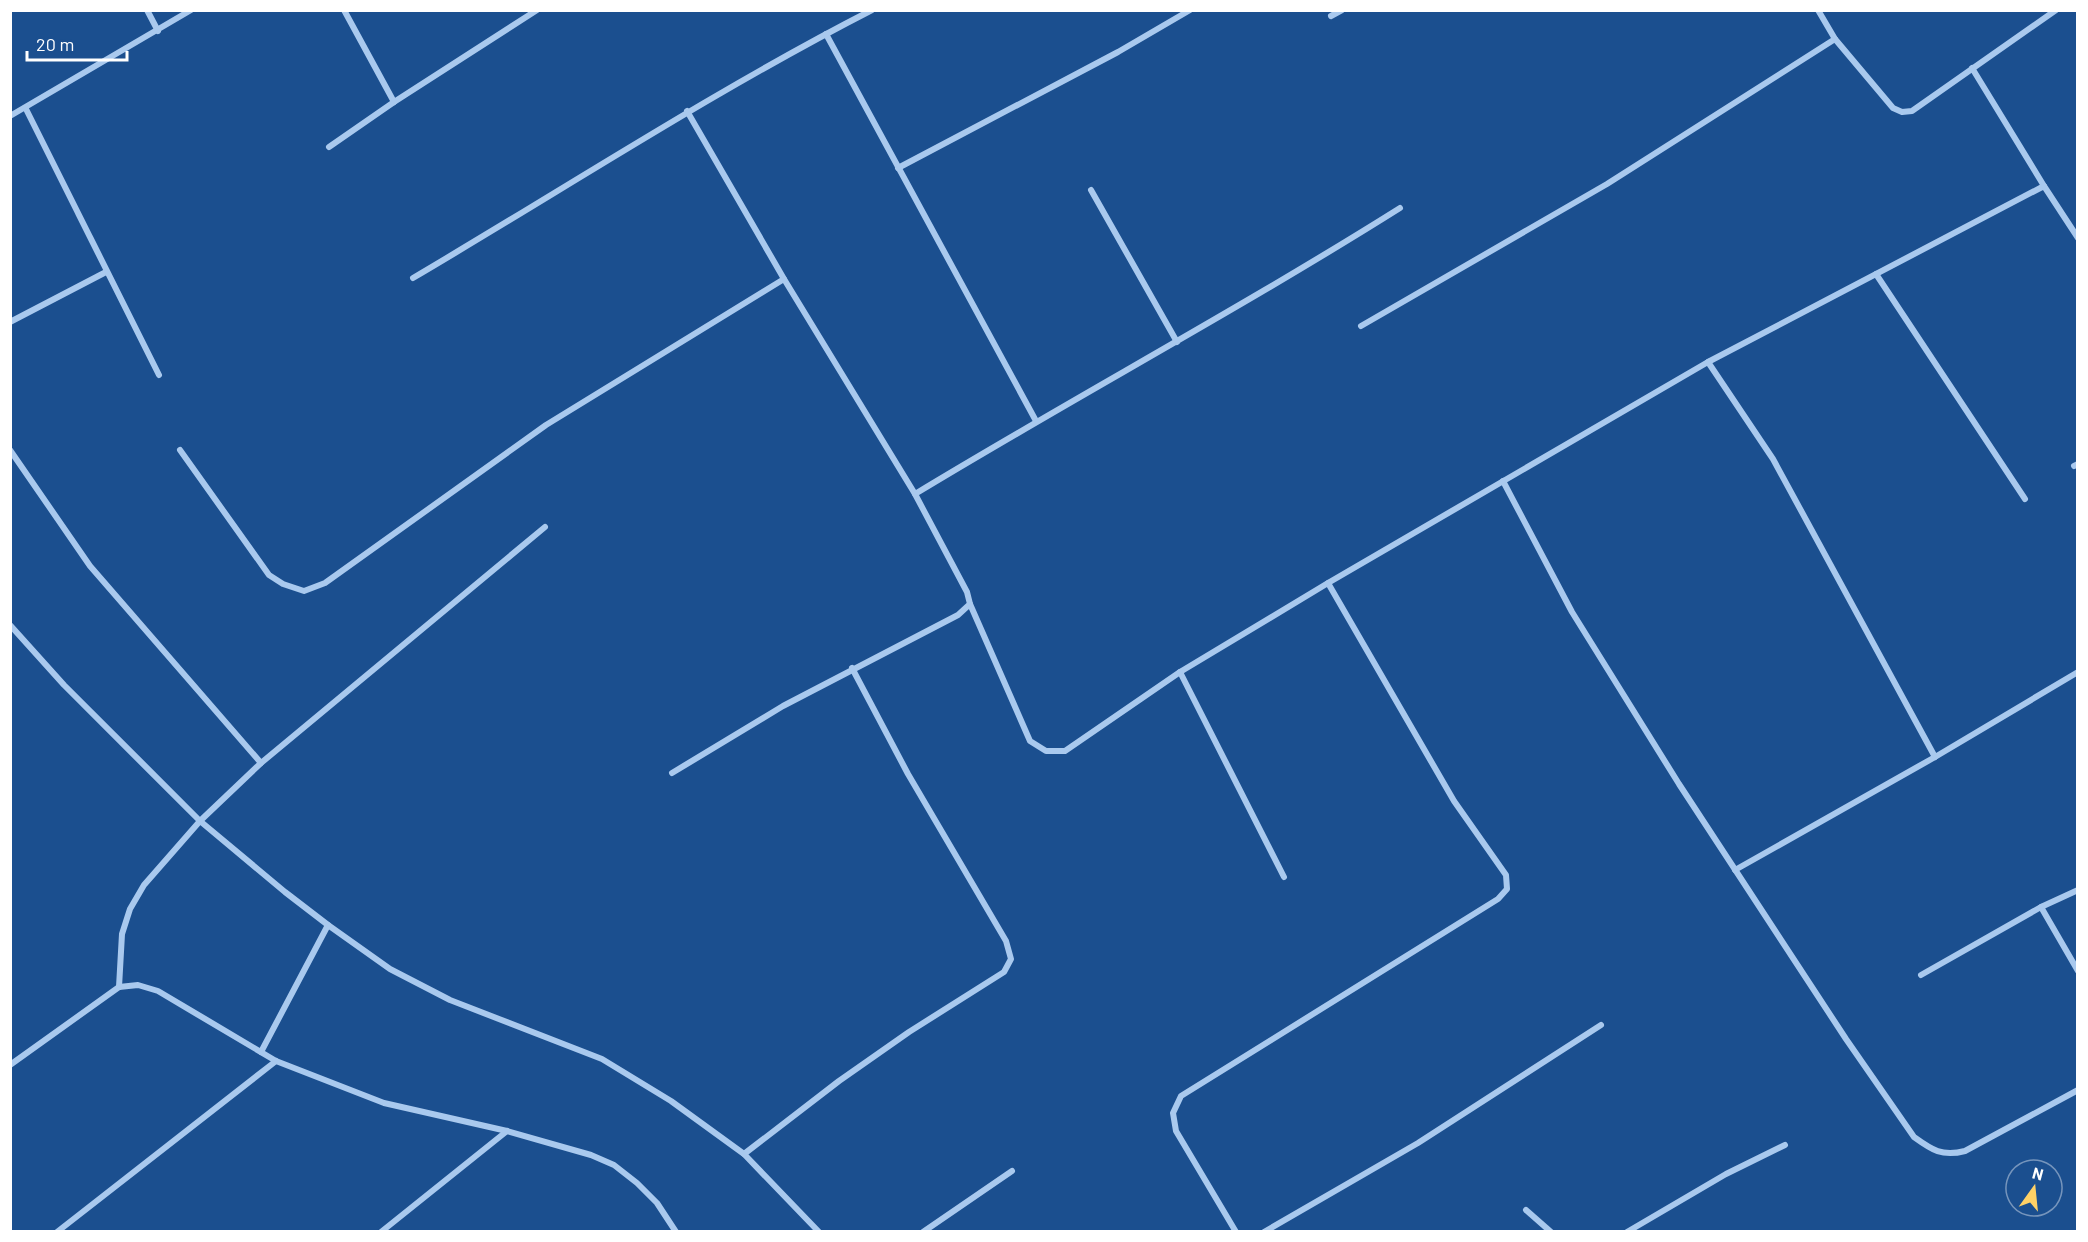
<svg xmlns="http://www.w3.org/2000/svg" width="2088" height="1242" viewBox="0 0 2088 1242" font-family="Barlow,sans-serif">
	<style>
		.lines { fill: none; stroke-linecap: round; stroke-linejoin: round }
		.street { stroke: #a9c9ee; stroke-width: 6 }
	</style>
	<rect width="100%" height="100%" fill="#1b4f8f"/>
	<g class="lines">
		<!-- street -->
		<g class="street">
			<polyline points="147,10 158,31"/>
			<polyline points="344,10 394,102 537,10"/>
			<polyline points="1818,10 1835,39 1893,108 1902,112 1912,111 2056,10"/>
			<polyline points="1331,16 1342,10"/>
			<polyline points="826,34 1036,421"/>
			<polyline points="1972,68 2044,186"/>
			<polyline points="26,109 159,375"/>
			<polyline points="10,116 191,10"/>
			<polyline points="329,147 394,102"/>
			<polyline points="898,168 1118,52 1190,10"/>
			<polyline points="1091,190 1177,342"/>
			<polyline points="1876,274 2025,499"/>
			<path d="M413 278C566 188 714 91 872 10"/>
			<polyline points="10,322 106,272"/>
			<polyline points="1361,326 1607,184 1835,39"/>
			<polyline points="1708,362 1773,459 1935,757"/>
			<polyline points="10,450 90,566 261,763"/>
			<polyline points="180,450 269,575 283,584 304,591 325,583 546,425 784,279"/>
			<polyline points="2074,466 2078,464"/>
			<path d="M1503 481 1572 612 1679 784 1846 1039 1914 1137C1932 1150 1942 1157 1965 1151L2078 1090"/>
			<path d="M915 494C1075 397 1241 308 1400 208"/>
			<polyline points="970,604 1030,741 1046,751 1065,751 1180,672 1328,583 1708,362 2044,186 2078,238"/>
			<polyline points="10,625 64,685 200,821 285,892 328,925 390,969 450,1000 602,1059 671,1101 744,1154 819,1232"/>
			<polyline points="1180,672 1284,877"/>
			<polyline points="672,773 783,706 958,615 970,604 967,592 915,494 784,279 687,111"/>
			<polyline points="1735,870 1935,757 2078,672"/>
			<polyline points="2041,907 2078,971"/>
			<polyline points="1921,975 2041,907 2078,890"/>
			<polyline points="119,987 122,934 130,909 144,885 200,821 261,763 545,527"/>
			<polyline points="261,1052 328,925"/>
			<polyline points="10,1065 119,987 138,985 158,991 276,1061 384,1103 507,1131 591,1155 614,1165 637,1183 657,1203 676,1232"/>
			<polyline points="744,1154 839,1081 909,1032 1004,972 1011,959 1006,941 908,774 852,668"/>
			<polyline points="1526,1210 1551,1232"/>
			<polyline points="57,1232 276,1061"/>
			<polyline points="381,1232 507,1131"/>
			<polyline points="923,1232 1012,1171"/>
			<polyline points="1236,1232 1176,1131 1173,1113 1181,1096 1498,899 1507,889 1506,875 1454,801 1328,583"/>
			<polyline points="1264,1232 1418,1143 1601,1025"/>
			<polyline points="1627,1232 1726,1174 1785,1145"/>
		</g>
	</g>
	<!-- border -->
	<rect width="2088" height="1242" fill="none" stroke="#ffffff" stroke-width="24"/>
	<!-- north arrow -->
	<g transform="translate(2034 1188) rotate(15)"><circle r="28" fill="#1b4f8f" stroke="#7695bc" stroke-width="1.5"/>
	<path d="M0-4.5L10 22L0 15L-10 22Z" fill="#ffd166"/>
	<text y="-9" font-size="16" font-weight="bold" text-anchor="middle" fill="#ffffff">N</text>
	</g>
	<!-- scale -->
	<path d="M27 51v9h100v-9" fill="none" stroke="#ffffff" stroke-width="3"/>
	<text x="36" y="51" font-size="18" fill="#ffffff" stroke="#1b4f8f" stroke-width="4.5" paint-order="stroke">20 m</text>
</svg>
